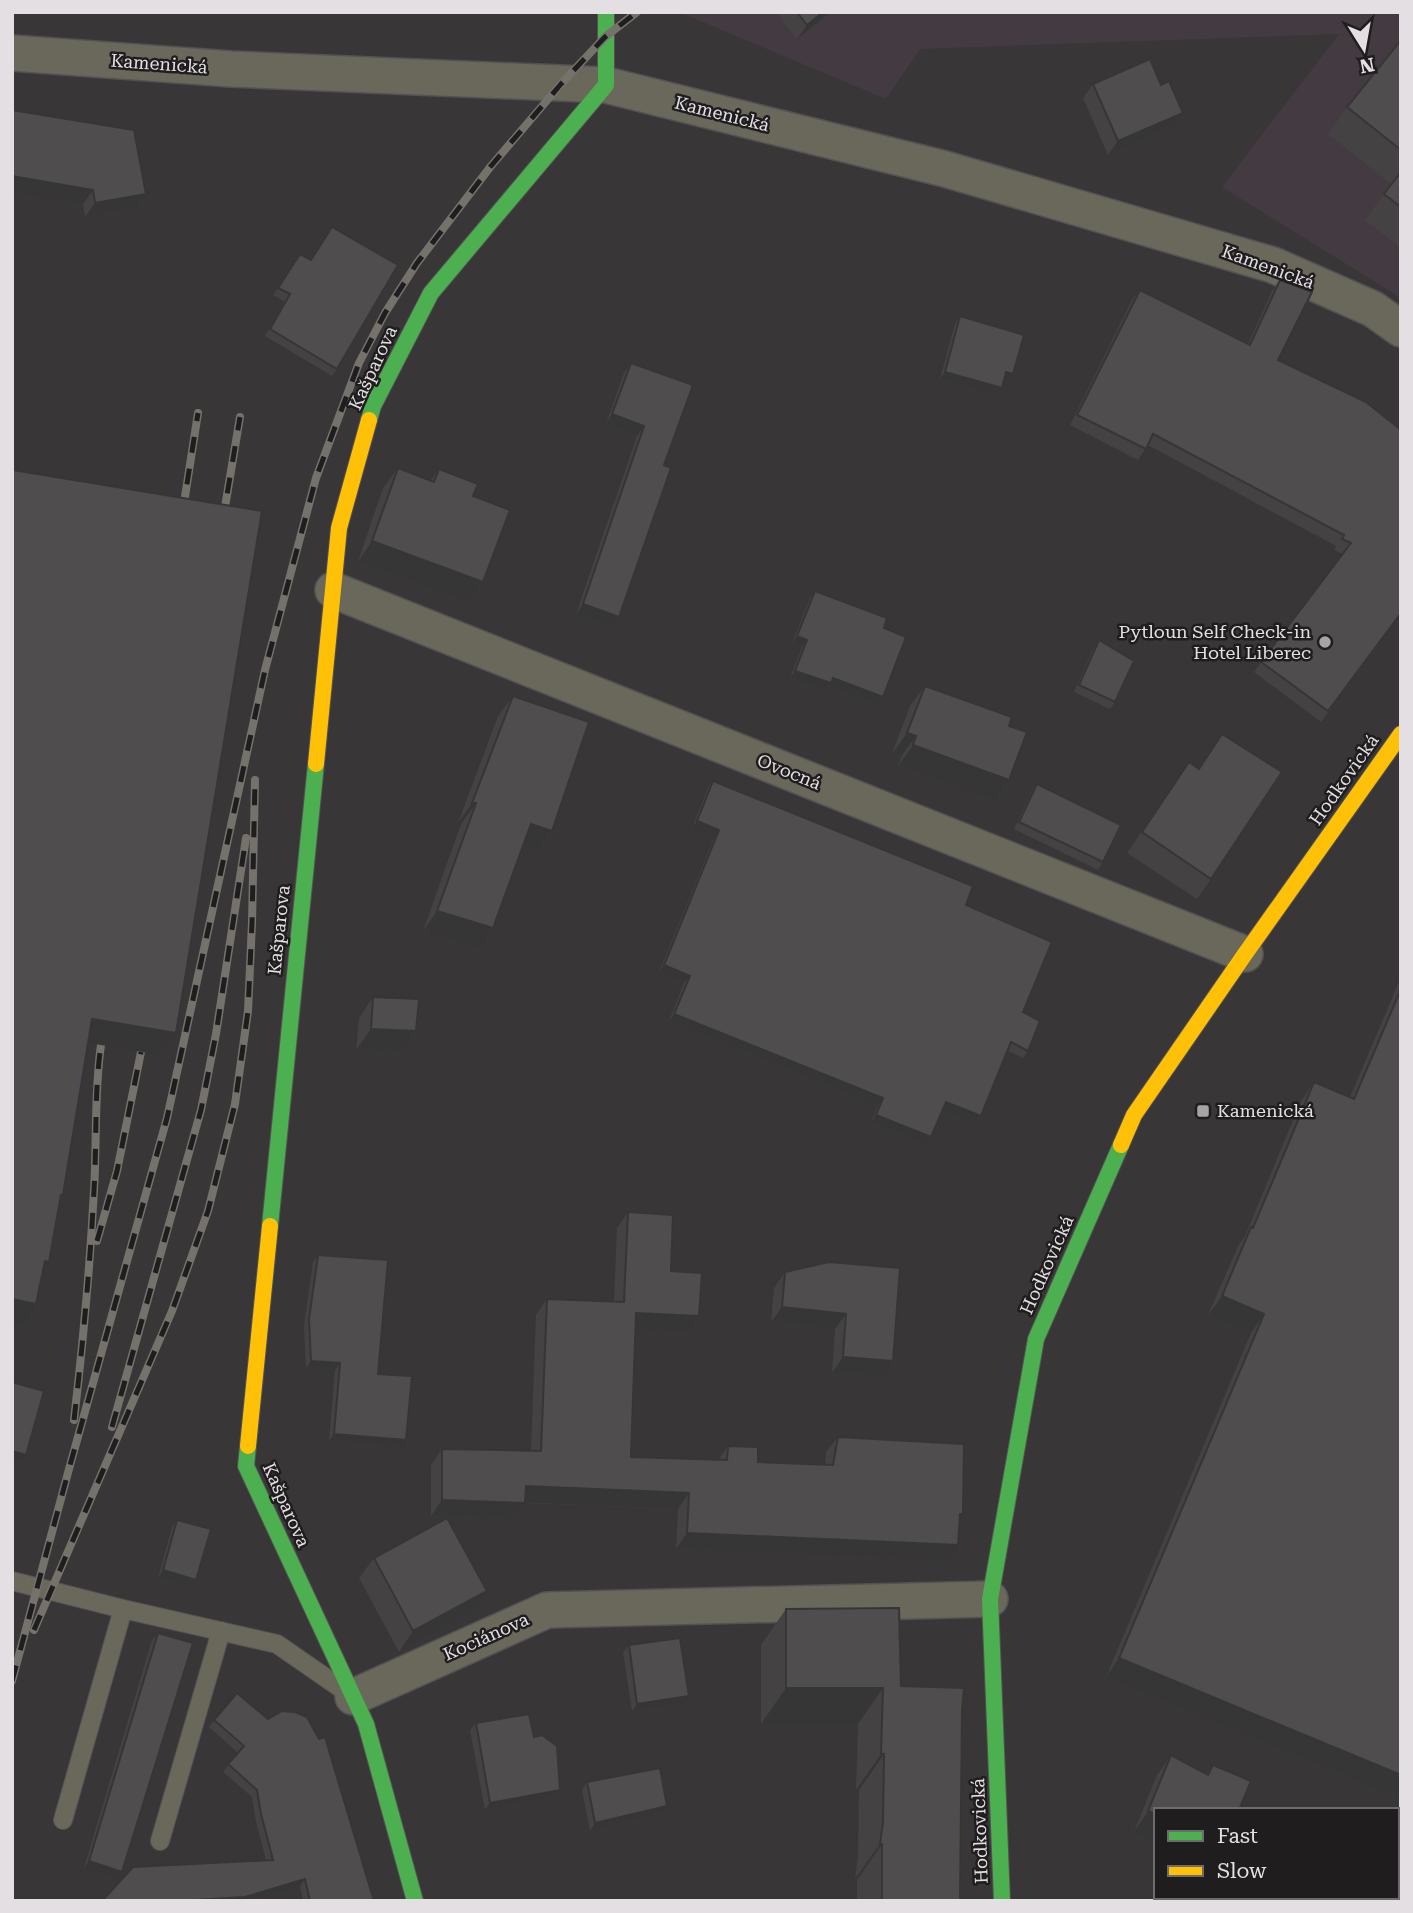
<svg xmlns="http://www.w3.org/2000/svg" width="1413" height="1913" viewBox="0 0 1413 1913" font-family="'Roboto Serif',serif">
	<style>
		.built { fill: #433a42 }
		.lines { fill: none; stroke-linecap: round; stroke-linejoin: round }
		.lane-casing { stroke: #535253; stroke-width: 20 }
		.street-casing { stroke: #535253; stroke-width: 38 }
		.fast-casing { stroke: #535253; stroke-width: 18 }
		.slow-casing { stroke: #535253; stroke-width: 18 }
		.lane { stroke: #6a685b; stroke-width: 18 }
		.street { stroke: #6a685b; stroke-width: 35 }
		.fast { stroke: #4caf50; stroke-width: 16 }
		.slow { stroke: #ffc107; stroke-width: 16 }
		.rail-casing { stroke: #75726c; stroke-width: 8 }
		.rail { stroke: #201d1f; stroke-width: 5; stroke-dasharray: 16; stroke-linecap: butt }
		.wall { fill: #444243 }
		.shaded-wall { fill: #373637 }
		.building { fill: #4f4d4e; stroke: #373637; stroke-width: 2 }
		.poi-dot { fill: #a8a4a6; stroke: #201d1f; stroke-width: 2.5 }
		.labels { text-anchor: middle; stroke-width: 5; stroke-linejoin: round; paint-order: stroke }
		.street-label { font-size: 18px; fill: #e3dfe2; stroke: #201d1f }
		.poi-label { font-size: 18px; fill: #e3dfe2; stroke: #201d1f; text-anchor: end }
	</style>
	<rect width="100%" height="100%" fill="#393638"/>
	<!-- built -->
	<polygon class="built" points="679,12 1401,12 1401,298 1222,187 1339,34 920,49 886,99"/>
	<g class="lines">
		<!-- lane casing -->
		<g class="lane-casing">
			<g id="lane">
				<polyline points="12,1581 123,1609 277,1644 342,1689"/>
				<polyline points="63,1820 123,1609"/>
				<polyline points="160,1841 221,1631"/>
			</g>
		</g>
		<!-- street casing -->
		<g class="street-casing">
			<g id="street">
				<polyline points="12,53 231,69 606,85 945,169 1273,265 1373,309 1401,329"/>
				<polyline points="333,590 1245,954"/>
				<polyline points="353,1697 547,1610 990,1599"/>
			</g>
		</g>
		<!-- fast casing -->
		<g class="fast-casing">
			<g id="fast">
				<polyline points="369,420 373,406 431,293 606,85 606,12"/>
				<polyline points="270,1226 316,764"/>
				<polyline points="248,1446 246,1466 366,1724 415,1901"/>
				<polyline points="1002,1901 990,1599 1036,1339 1121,1145"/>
			</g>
		</g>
		<!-- slow casing -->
		<g class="slow-casing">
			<g id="slow">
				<polyline points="316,764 339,528 369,420"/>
				<polyline points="1121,1145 1134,1115 1245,954 1401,734"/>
				<polyline points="248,1446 270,1226"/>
			</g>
		</g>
		<!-- lane -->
		<use href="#lane" class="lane"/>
		<!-- street -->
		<use href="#street" class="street"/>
		<!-- fast -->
		<use href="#fast" class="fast"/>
		<!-- slow -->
		<use href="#slow" class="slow"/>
		<!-- rail casing -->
		<g class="rail-casing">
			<g id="rail">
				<polyline points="182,516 198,413"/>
				<polyline points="222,525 240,417"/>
				<polyline points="97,1241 117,1171 141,1052"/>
				<path d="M74 1420C83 1343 90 1267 94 1190 97 1141 94 1093 101 1045"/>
				<polyline points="112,1427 201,1110 216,1034 246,838"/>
				<polyline points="34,1630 172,1311 208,1211 235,1104 248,1011 252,923 255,780"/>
				<polyline points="12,1681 69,1469 167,1118 265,670 316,478 359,363 385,313 417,263 491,166 561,84 605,37 637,12"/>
			</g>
		</g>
		<!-- rail -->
		<use href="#rail" class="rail"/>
	</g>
	<!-- wall -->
	<g class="wall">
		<polygon points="776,12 831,12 797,39"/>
		<polygon points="1401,40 1401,248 1365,220 1391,184 1328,134 1347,107"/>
		<polygon points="1093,84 1173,127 1108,155 1083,98"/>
		<polygon points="12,110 136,208 85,217 83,204"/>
		<polygon points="300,254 337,369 332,376 265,336 285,302 273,295"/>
		<polygon points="1280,280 1278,360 1401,614 1321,722 1254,672 1343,554 1334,550 1336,546 1148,445 1138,460 1070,425 1132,300 1140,290 1248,344 1272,291"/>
		<polygon points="960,316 1013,374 1008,382 1004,380 1002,388 997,395 940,379 955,324"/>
		<polygon points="631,363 664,465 619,617 612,627 576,614 637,436 606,424 624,373"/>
		<polygon points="398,468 431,480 439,469 473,496 483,582 469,603 358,562 383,488"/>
		<polygon points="815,591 884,628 878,705 829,686 825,691 790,678 802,647 792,643 810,598"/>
		<polygon points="1099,640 1115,702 1110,709 1074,692 1094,647"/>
		<polygon points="925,686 1009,726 1009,780 995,801 898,766 901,757 892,754 910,706"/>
		<polygon points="513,696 552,831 537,852 523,847 478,949 423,931 461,824 458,823 498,716"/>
		<polygon points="1189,762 1198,769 1211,879 1197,899 1127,853"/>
		<polygon points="713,781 966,905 1023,1012 1028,1051 1023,1058 1008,1051 976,1124 942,1110 931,1137 926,1145 871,1122 878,1106 669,1021 684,983 659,972 714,838 692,828 708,788"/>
		<polygon points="1037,784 1103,862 1098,870 1014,829 1032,791"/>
		<polygon points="1401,977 1401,1800 1106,1677 1251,1333 1208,1315 1238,1246 1245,1236 1301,1101 1314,1082 1350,1097"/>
		<polygon points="373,997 416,1031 402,1052 356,1050 359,1018"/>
		<polygon points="628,1212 671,1271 699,1316 688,1332 635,1329 631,1457 718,1460 728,1446 758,1462 825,1465 826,1452 838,1437 960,1518 947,1561 676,1549 678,1509 525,1503 513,1519 431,1516 431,1465 442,1449 531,1451 536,1315 547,1299 614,1301 617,1228"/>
		<polygon points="318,1255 378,1374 401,1447 329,1441 335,1370 306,1368 304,1326 313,1262"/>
		<polygon points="829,1262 882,1376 832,1373 835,1329 771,1322 774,1288 785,1272"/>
		<polygon points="177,1520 196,1580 191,1587 158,1578 172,1527"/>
		<polygon points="374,1558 472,1612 399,1652 359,1578"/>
		<polygon points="786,1609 901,1686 962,1710 960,1901 857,1901 857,1880 855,1879 858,1857 859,1790 856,1790 858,1724 761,1724 761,1645"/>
		<polygon points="158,1633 117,1880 84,1868 152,1640"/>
		<polygon points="629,1645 684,1704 632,1711 623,1652"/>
		<polygon points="237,1693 374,1901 303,1901 300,1886 266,1860 256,1822 252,1797 223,1772 238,1753 209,1727"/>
		<polygon points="476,1723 534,1737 560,1790 555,1797 485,1810 470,1730"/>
		<polygon points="1171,1755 1206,1774 1213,1765 1239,1810 1134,1832 1157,1775"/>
		<polygon points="587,1782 662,1814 590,1831 582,1790"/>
	</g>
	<!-- shaded-wall -->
	<g class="shaded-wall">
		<polygon points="823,12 831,12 797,39 807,25"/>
		<polygon points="1183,113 1173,127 1108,155 1118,141"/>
		<polygon points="12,176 93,190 83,204 12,192"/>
		<polygon points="146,194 136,208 85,217 95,203"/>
		<polygon points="945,372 1002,388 997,395 940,379"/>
		<polygon points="1006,372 1013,374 1008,382 1001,379"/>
		<polygon points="612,414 644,426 637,436 606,424"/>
		<polygon points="372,541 483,582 469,603 358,562"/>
		<polygon points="583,604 619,617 612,627 576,614"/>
		<polygon points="797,636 807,640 802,647 792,643"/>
		<polygon points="795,671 833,678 883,697 878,705 829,686 825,691 790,678"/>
		<polygon points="907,733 916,736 901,757 892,754"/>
		<polygon points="913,745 1009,780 995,801 898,766"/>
		<polygon points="472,803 476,803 461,824 458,823"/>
		<polygon points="697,821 719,830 714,838 692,828"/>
		<polygon points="531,824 552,831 537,852 517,845"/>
		<polygon points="437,911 493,928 478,949 423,931"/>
		<polygon points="664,965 690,976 684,983 659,972"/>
		<polygon points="674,1014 883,1098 878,1106 669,1021"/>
		<polygon points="92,1019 176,1033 160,1055 77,1041"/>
		<polygon points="371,1029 416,1031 402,1052 356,1050"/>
		<polygon points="946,1102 981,1116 976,1124 941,1110"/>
		<polygon points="876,1115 931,1137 926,1145 871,1122"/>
		<polygon points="45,1261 49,1262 34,1284"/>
		<polygon points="1222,1296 1264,1314 1251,1333 1208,1315"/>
		<polygon points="12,1299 36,1304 21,1326 12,1324"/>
		<polygon points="782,1307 846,1314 835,1329 771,1322"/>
		<polygon points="636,1313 699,1316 688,1332 625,1329"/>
		<polygon points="843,1357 893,1361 882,1376 832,1373"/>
		<polygon points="311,1361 340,1363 335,1370 306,1368"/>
		<polygon points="334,1434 406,1440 401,1447 329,1441"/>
		<polygon points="12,1451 26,1455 21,1462 12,1460"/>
		<polygon points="526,1486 689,1493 678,1509 514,1502"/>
		<polygon points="442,1500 525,1503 513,1519 431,1516"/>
		<polygon points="687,1533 958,1545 947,1561 676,1549"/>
		<polygon points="163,1570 196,1580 191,1587 158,1578"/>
		<polygon points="487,1591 472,1612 399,1652 413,1631"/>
		<polygon points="1119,1658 1401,1775 1401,1800 1106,1677"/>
		<polygon points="786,1688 883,1688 858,1724 761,1724"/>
		<polygon points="689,1696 684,1704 632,1711 637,1704"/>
		<polygon points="881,1754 884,1754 859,1790 856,1790"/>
		<polygon points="560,1790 555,1797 485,1810 490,1803"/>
		<polygon points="667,1806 662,1814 590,1831 595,1823"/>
		<polygon points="1148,1811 1156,1814 1156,1841 1134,1832"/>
		<polygon points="880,1844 882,1844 857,1880 855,1879"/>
		<polygon points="89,1861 122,1872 117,1880 84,1868"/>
		<polygon points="305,1879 300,1886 253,1901 179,1901"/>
	</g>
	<!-- building -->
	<g class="building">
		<polygon points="797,12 823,12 807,25"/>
		<polygon points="1401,40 1401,150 1347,107"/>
		<polygon points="1150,59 1161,85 1169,81 1183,113 1118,141 1093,84"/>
		<polygon points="12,110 134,130 146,194 95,203 93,190 12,176"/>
		<polygon points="1401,172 1401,207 1384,194"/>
		<polygon points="332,227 398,265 337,369 270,329 290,294 278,288 300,254 311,260"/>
		<polygon points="1280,280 1312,292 1278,360 1366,402 1401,430 1401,613 1328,711 1261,662 1351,543 1342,539 1344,535 1153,434 1146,449 1077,415 1140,290 1250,345"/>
		<polygon points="960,316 1024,335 1013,374 1006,372 1002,388 945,372"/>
		<polygon points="631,363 693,385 664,465 671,468 619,617 583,604 644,426 612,414"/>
		<polygon points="398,468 434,482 439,469 478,484 473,496 510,510 483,582 372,541"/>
		<polygon points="13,470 262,511 176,1033 92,1019 63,1195 61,1195 49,1262 45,1261 36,1304 12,1299 12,476"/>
		<polygon points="815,591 887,618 884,628 906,637 883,697 833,678 831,683 795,671 807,640 797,636"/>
		<polygon points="1099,640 1134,661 1115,702 1079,685"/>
		<polygon points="925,686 1012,717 1009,726 1027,732 1009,780 913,745 916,736 907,733"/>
		<polygon points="513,696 589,722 552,831 531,824 493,928 437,911 476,803 472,803"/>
		<polygon points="1222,734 1282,772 1211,879 1142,832 1189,762 1199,769"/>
		<polygon points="713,781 973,886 966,905 1052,942 1023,1012 1040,1021 1028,1051 1011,1042 981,1116 946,1102 931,1137 876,1115 883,1098 674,1014 690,976 664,965 719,830 697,821"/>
		<polygon points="1037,784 1121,825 1103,862 1019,822"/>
		<polygon points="1401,989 1401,1775 1119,1658 1264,1314 1222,1296 1251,1227 1253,1228 1314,1082 1354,1099"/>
		<polygon points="373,997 419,999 416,1031 371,1029"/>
		<polygon points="628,1212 673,1215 671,1271 702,1273 699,1316 636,1313 631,1457 727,1460 728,1446 758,1447 758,1462 833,1465 838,1437 964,1444 963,1514 960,1514 958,1545 687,1533 689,1493 526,1486 525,1503 442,1500 442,1449 541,1451 547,1299 624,1302"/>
		<polygon points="318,1255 388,1260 378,1374 412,1376 406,1440 334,1434 340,1363 311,1361 309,1319"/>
		<polygon points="829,1262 900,1268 893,1361 843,1357 846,1314 782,1307 785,1272"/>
		<polygon points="12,1382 44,1391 26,1455 12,1451"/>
		<polygon points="447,1518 487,1591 413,1631 374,1558"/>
		<polygon points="177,1520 211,1529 196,1580 163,1570"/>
		<polygon points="899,1608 901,1686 964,1688 962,1710 960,1901 882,1901 882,1844 880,1844 883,1822 884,1754 881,1754 883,1688 786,1688 786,1609"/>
		<polygon points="158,1633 193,1643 122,1872 89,1861"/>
		<polygon points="680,1638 689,1696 637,1704 629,1645"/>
		<polygon points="237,1693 268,1719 282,1711 295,1712 307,1717 319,1739 325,1737 374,1901 310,1901 305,1879 245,1897 179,1901 102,1901 133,1867 273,1860 261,1814 257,1790 228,1764 244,1746 214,1720"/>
		<polygon points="529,1714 534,1737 542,1735 557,1746 560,1790 490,1803 476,1723"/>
		<polygon points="1171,1755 1208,1775 1213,1765 1251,1781 1239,1810 1156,1810 1156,1814 1148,1811"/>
		<polygon points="660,1768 667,1806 595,1823 587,1782"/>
	</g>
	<!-- markers -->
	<g class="poi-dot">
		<circle cx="1325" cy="642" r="7"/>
		<rect x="1196" y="1104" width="14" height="14" rx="3.5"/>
	</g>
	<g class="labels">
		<!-- street labels -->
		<g class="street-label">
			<text transform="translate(159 64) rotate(4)" y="6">Kamenická</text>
			<text transform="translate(722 114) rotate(14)" y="6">Kamenická</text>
			<text transform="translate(1268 267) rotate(20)" y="6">Kamenická</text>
			<text transform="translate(373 368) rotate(-65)" y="6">Kašparova</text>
			<text transform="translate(789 772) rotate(22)" y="6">Ovocná</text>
			<text transform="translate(1344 780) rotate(-55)" y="6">Hodkovická</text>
			<text transform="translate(279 930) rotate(-84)" y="6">Kašparova</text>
			<text transform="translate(1047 1265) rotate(-66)" y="6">Hodkovická</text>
			<text transform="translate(286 1505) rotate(66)" y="6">Kašparova</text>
			<text transform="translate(486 1637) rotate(-24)" y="6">Kociánova</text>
			<text transform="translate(980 1831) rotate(-92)" y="6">Hodkovická</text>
		</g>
		<!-- poi labels -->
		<g class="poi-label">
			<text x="1311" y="638">Pytloun Self Check-in<tspan x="1311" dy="21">Hotel Liberec</tspan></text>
			<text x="1217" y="1117" text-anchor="start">Kamenická</text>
		</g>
	</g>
	<!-- border -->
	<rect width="1413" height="1913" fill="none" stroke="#e3dfe2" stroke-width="28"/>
	<!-- legend -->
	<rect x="1154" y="1808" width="245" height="91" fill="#201d1f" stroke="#6e6b6d" stroke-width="2"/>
	<rect x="1168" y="1831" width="35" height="10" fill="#4caf50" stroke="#6e6b6d" stroke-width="2"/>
	<text x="1217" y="1843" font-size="21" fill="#e3dfe2">Fast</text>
	<rect x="1168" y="1866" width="35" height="10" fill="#ffc107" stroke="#6e6b6d" stroke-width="2"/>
	<text x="1217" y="1878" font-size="21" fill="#e3dfe2">Slow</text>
	<!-- north arrow -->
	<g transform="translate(1364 49) rotate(169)" stroke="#201d1f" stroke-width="5" paint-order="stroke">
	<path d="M0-5L12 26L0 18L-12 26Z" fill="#e3dfe2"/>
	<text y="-10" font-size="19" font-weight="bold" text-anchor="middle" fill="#e3dfe2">N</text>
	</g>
</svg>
